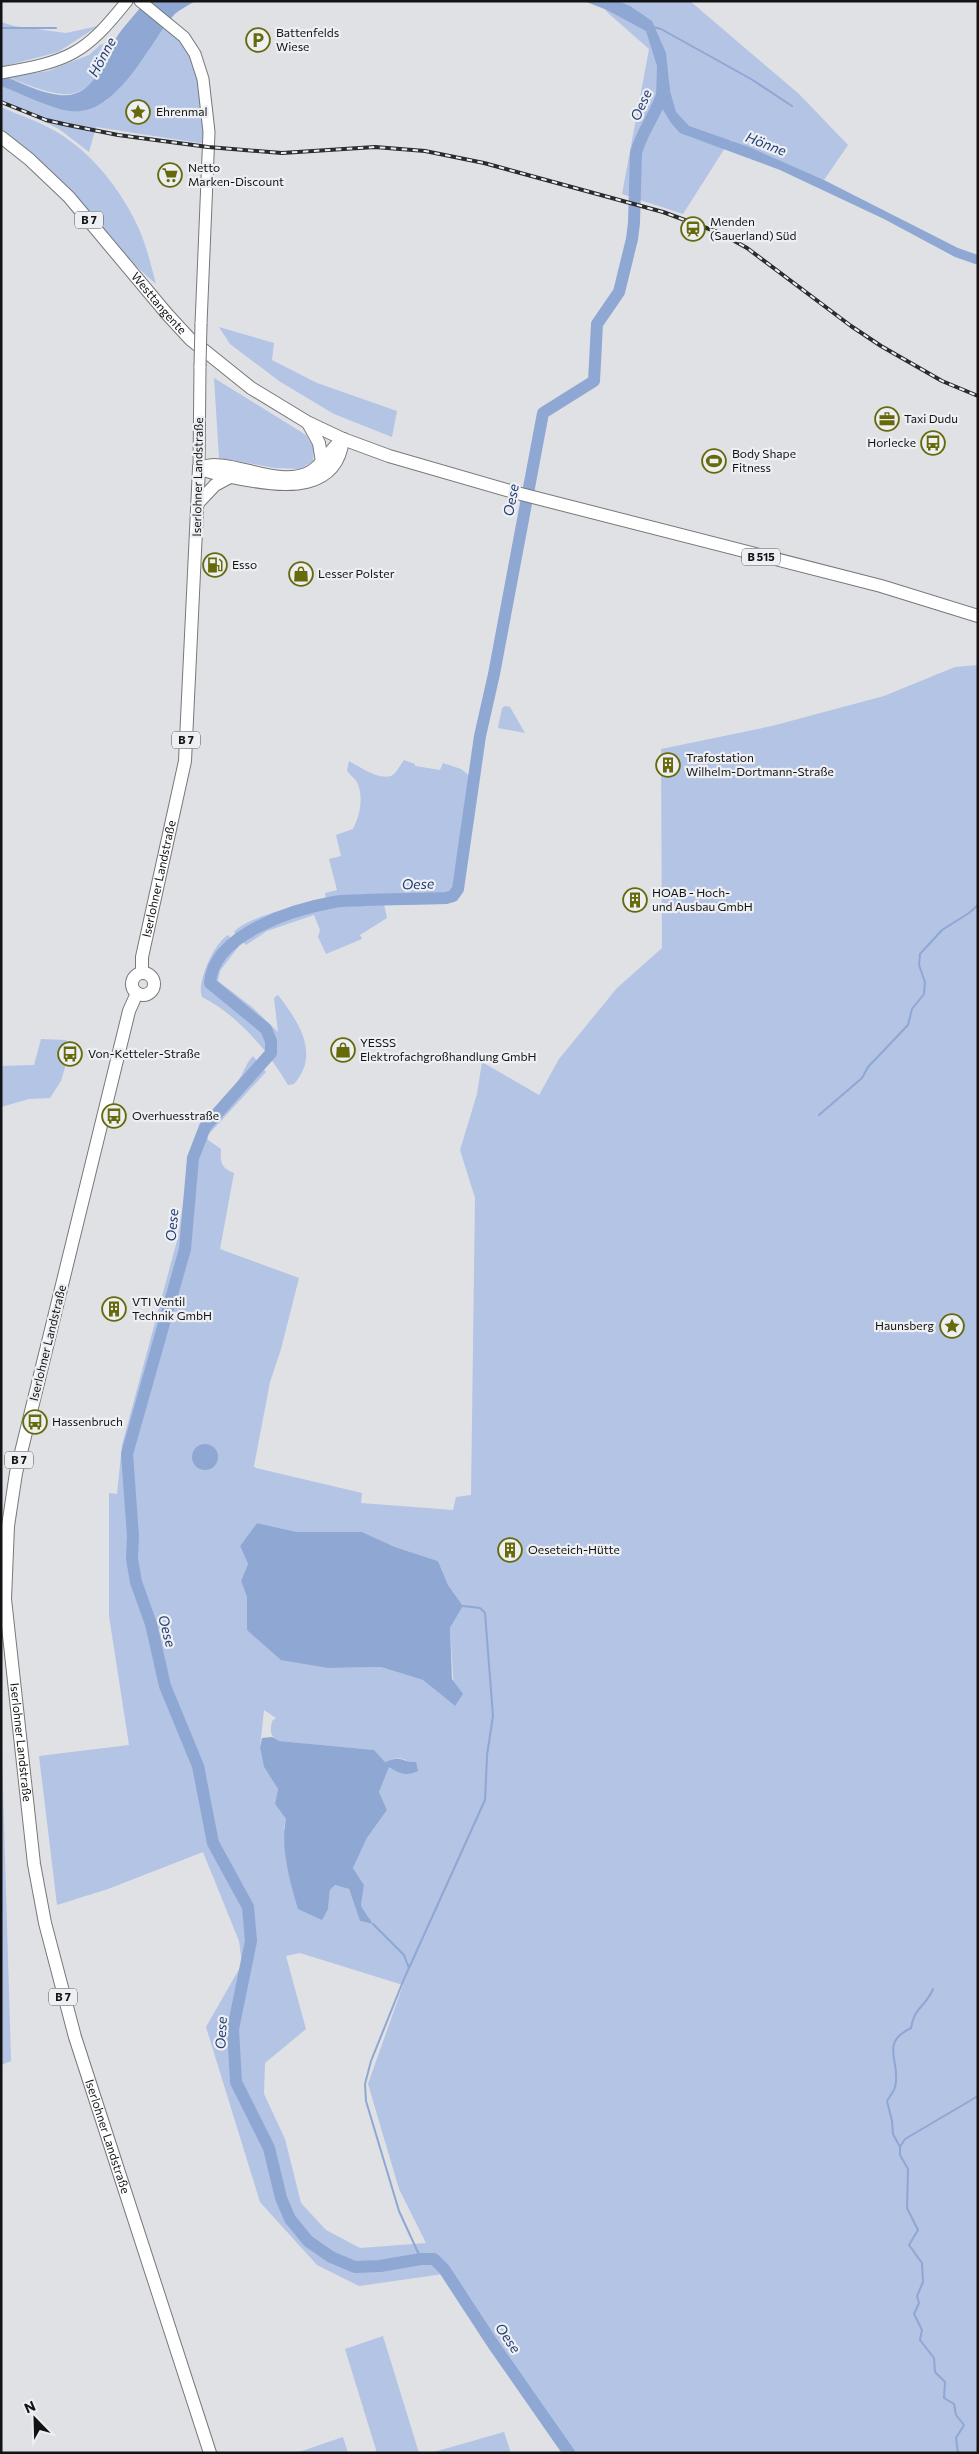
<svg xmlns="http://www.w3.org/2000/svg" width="979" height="2454" viewBox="0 0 979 2454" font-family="Commissioner,sans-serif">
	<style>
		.green { fill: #b3c4e5; fill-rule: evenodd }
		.water { fill: #8fa7d3 }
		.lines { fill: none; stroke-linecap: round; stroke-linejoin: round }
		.stream { stroke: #8fa7d3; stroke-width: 2 }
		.river { stroke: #8fa7d3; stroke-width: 12 }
		.secondary-casing { stroke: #76787b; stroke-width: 13 }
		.primary-casing { stroke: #76787b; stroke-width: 14 }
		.secondary { stroke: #fff; stroke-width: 11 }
		.primary { stroke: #fff; stroke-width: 12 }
		.rail-casing { stroke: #2a2b2c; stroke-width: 4 }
		.rail { stroke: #edeff2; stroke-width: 2; stroke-dasharray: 5.5; stroke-linecap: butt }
		.secondary-bridge-casing { stroke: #76787b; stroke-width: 13; stroke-linecap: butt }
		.secondary-bridge { stroke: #fff; stroke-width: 11 }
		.labels { text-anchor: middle; stroke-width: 4.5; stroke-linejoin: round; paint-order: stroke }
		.shield { fill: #edeff2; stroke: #545557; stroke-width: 1 }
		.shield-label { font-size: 11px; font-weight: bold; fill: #121314 }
		.poi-label { font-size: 12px; fill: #121314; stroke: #edeff2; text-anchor: start }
		.street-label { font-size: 12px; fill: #121314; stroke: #edeff2 }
		.water-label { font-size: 14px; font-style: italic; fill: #233e75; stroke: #edeff2 }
	</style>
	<rect width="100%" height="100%" fill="#dfe1e5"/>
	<!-- green -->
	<g class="green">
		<polygon points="598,1 690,1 799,94 848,145 824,180 730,140 683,214 622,194 649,49 608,13"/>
		<polygon points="1,22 14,26 66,33 98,26 58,52 1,67"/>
		<polygon points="166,25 173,30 195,62 206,144 96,127 89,152 59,129 1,101 1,86 82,111 96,106 106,101 119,89"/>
		<path d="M115 40C88 110 67 100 7 77L48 71 89 55 100 45Z"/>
		<path d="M1 107C19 115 40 122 57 132 93 154 122 191 139 229 147 247 151 266 156 284L127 258 45 165 1 131Z"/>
		<polygon points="219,327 274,343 272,360 317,383 397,411 392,437 334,414 279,381 230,344"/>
		<polygon points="214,378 306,435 314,448 313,461 301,469 275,468 219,458"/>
		<path d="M978 665V2453H563L443 2274 359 2286 317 2265 260 2202 206 2027 242 1964 239 1941 203 1852 108 1889 57 1905 39 1756 129 1745 109 1616V1493L117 1494 122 1445 178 1237 192 1144C203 1117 226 1100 241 1076 245 1069 247 1062 253 1056L266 1072 207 1136 208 1140 221 1149C220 1162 221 1168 234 1173L220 1249 299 1278 281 1349 270 1382 254 1466 256 1468 362 1493 361 1503 453 1510 456 1497 471 1495 475 1198 460 1150 477 1094 482 1062 539 1095 559 1059 617 988 662 948 661 749 772 726 884 696 955 667ZM257 1523 297 1532H362L395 1547 438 1561 448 1585 463 1606 450 1628 455 1706 423 1680 381 1667 328 1668 247 1630V1597L241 1581 248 1564 240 1546ZM264 1710 276 1718 272 1721C270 1731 270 1736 278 1741L373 1750 385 1762C395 1758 401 1756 410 1763L389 1766 379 1792 387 1810 367 1838 353 1868 364 1885 361 1906 373 1924 360 1921 349 1889 335 1885 330 1890 328 1909 284 1828 286 1819 275 1804 278 1789 264 1767 260 1748ZM300 1953 403 1985 368 2084 399 2189 426 2243 360 2248 326 2230 301 2203 285 2139 264 2094 265 2063 306 2029 286 1956Z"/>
		<polygon points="505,706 510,707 525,733 498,728 502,708"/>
		<path d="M404 760 415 764V766L440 770 443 763 461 769 470 776 452 891C435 901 410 895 391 895 337 895 281 905 236 936L234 932C248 916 305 904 326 899L325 893 337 890 329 859 341 856 336 835 353 829C360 815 364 797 357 782 354 777 349 775 347 770L349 761C360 767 378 780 391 776 396 774 400 765 404 760Z"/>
		<path d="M359 904H384L387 918 360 935 362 939 326 954 318 937 320 930 314 915 267 931 246 945 243 942C274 916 320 907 359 904Z"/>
		<path d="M228 935 239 946 220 971 218 981 252 1007 278 1032 274 998 278 995C298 1021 321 1054 294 1084L288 1085C267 1050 239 1016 202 997 196 982 215 942 228 935Z"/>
		<polygon points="41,1039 66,1040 71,1047 61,1081 50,1098 29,1099 1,1107 1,1066 34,1065"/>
		<polygon points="1,1722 11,2061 1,2065"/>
		<polygon points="383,2336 419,2453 377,2453 345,2349"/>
		<polygon points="504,2432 511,2453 434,2453 434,2452"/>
		<polygon points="343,2437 348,2453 296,2453"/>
	</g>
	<!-- water -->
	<g class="water">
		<path d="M146 1H195C188 6 178 10 173 16 147 46 117 117 70 111 52 109 20 93 1 86V75C20 82 40 93 59 95 94 99 102 63 115 40 123 26 136 14 146 1Z"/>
		<polygon points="584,1 618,1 630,6 652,21 666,53 670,91 676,112 689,126 749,147 824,180 958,248 978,255 978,265 955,257 884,219 780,170 680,133 671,123 656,98 657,66 646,31 607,10"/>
		<circle cx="205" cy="1457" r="13"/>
		<polygon points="257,1523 297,1532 362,1532 395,1547 438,1561 448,1585 463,1606 450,1628 452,1679 463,1694 455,1706 423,1680 381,1667 328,1668 281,1660 247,1630 247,1597 241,1581 248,1564 240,1546"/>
		<path d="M272 1737 279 1741 374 1750 385 1762C403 1754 402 1763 416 1762L418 1771C406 1777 399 1773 389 1767L379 1792 387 1810 367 1838 353 1868 364 1885 361 1906 373 1924 360 1921 349 1889 335 1885 330 1890 328 1909 322 1920 298 1909C290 1881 280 1848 286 1819L275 1804 278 1789 264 1767 260 1748 262 1738Z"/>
	</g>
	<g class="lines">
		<!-- stream -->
		<g class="stream">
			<polyline points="653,27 661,29 751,79 792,106"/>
			<polyline points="1,28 56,28"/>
			<polyline points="819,1115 862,1078 868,1067 908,1025 912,1009 924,994 925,982 919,965 920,954 942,930 969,913 978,905"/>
			<polyline points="463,1606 480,1608 485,1613 493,1716 487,1755"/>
			<polyline points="373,1924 404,1955 409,1968"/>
			<path d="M933 1989C925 2008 914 2007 911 2028 878 2044 902 2062 895 2087 894 2092 889 2097 887 2101L892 2121 893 2134 900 2147V2155L908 2169 907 2208 918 2230 909 2245 922 2263 923 2282 917 2296 919 2303 914 2314 922 2330 920 2340 934 2358 935 2372 945 2382 944 2398 954 2404 956 2415 964 2425 956 2438 958 2453"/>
			<polyline points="900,2147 905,2139 978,2096"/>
			<polyline points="421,2259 399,2211 366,2101 365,2084 371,2061 404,1979 485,1800 487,1757"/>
		</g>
		<!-- river -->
		<path class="river" d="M569 2453 493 2344 444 2269 434 2259H421L380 2266 355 2267 331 2257 308 2241 290 2219 281 2198 269 2148 236 2082 233 2029 251 1941 248 1907 213 1843 198 1766 165 1686 151 1624 136 1582 132 1559 133 1536 127 1454 185 1249 193 1158 205 1127 271 1053V1041L266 1029 210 983C213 934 294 909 334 902 344 900 355 901 365 900 392 899 419 899 446 898L453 896 458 889 480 736 494 674 543 413 594 381 597 324 619 292 632 239 634 223 636 153C642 130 658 112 664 89"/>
		<!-- secondary casing -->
		<g class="secondary-casing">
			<g id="secondary">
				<polyline points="140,1 184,37 195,54 203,79 209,132 201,324"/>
				<path d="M1 73C69 61 84 55 127 1"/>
				<polyline points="199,468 200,366"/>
			</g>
		</g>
		<!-- primary casing -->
		<g class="primary-casing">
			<g id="primary">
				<path id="s1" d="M1 137 29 159 69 197 167 314 190 339 251 388 307 422 343 439 389 456 517 493 881 586 978 616"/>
				<polyline points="308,423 319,443 322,462"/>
				<path d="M199 468C215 475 231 477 248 480 286 487 337 491 343 439"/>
				<path d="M199 468C204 467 209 465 214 465 243 465 283 487 310 472 324 464 330 449 343 439"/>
				<polyline points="198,503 215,485 230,477"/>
				<path id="s2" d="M142 973V957L151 916 185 761 199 468"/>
				<circle cx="143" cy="984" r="11"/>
				<path id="s3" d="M137 993 129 1011 16 1473 8 1526 5 1599 34 1864 45 1923 75 2037 210 2453"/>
			</g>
		</g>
		<!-- secondary -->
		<use href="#secondary" class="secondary"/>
		<!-- primary -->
		<use href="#primary" class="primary"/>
		<!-- rail casing -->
		<g class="rail-casing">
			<polyline id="rail" points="1,102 46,120 68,125 118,135 208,147 282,153 375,147 425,151 484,163 663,212 720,233 747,248 851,326 881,346 942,381 978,396"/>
		</g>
		<!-- rail -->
		<use href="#rail" class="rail"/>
		<!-- secondary-bridge casing -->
		<g class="secondary-bridge-casing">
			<polyline id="secondary-bridge" points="200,366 201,324"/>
		</g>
		<!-- secondary-bridge -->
		<use href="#secondary-bridge" class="secondary-bridge"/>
	</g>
	<!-- icons -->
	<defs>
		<g id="parking-ring" transform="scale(1.25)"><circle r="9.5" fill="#edeff2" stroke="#666a0b" stroke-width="1.5"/><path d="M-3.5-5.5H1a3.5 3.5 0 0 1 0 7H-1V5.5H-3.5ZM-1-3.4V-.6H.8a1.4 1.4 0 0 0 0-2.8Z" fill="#666a0b"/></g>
		<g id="sight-ring" transform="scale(1.25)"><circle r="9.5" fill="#edeff2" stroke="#666a0b" stroke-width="1.5"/><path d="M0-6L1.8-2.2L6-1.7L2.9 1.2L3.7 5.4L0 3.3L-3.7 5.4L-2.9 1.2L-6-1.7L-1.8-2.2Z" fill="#666a0b"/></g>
		<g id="supermarket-ring" transform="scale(1.25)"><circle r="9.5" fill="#edeff2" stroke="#666a0b" stroke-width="1.5"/><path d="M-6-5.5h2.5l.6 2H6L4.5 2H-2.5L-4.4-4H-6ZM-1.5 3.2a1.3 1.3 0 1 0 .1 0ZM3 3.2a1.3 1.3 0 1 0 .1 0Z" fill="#666a0b"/></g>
		<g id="station-ring" transform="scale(1.25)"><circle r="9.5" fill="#edeff2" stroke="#666a0b" stroke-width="1.5"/><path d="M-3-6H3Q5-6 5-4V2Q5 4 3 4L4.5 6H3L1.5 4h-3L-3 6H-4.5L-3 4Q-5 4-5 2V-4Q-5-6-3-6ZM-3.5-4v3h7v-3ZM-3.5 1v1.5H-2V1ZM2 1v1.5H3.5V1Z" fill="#666a0b"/></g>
		<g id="office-ring" transform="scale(1.25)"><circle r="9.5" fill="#edeff2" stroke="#666a0b" stroke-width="1.5"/><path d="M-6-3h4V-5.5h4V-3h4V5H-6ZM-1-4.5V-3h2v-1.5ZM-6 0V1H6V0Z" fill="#666a0b"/></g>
		<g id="bus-ring" transform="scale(1.25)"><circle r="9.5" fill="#edeff2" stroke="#666a0b" stroke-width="1.5"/><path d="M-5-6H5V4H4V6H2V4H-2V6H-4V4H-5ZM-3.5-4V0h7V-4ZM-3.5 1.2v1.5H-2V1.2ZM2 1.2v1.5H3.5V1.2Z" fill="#666a0b"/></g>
		<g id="stadium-ring" transform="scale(1.25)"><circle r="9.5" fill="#edeff2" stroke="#666a0b" stroke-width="1.5"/><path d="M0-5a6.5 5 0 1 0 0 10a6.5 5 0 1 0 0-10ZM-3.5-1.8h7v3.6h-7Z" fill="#666a0b"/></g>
		<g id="fuel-ring" transform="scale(1.25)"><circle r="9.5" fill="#edeff2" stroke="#666a0b" stroke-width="1.5"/><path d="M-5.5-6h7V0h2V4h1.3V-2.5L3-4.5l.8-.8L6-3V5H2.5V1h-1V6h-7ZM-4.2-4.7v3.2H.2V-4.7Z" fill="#666a0b"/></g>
		<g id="shop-ring" transform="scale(1.25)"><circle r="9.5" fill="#edeff2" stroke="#666a0b" stroke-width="1.5"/><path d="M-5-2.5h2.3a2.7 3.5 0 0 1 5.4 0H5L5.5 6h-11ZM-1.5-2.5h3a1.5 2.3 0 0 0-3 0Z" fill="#666a0b"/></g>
		<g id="building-ring" transform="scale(1.25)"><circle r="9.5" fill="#edeff2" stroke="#666a0b" stroke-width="1.5"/><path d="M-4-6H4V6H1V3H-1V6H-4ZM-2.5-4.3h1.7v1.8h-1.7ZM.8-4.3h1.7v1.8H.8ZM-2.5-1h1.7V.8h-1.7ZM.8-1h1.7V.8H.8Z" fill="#666a0b"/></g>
	</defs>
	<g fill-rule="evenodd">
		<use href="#parking-ring" x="258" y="40"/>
		<use href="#sight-ring" x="138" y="112"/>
		<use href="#supermarket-ring" x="170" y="175"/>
		<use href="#station-ring" x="693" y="229"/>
		<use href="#office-ring" x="887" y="419"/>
		<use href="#bus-ring" x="933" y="443"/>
		<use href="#stadium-ring" x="714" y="461"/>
		<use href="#fuel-ring" x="215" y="565"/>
		<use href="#shop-ring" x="301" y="574"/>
		<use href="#building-ring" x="668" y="765"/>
		<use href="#building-ring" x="635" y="900"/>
		<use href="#shop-ring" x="343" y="1050"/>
		<use href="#bus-ring" x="70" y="1054"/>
		<use href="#bus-ring" x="114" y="1116"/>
		<use href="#building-ring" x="114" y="1309"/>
		<use href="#sight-ring" x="952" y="1326"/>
		<use href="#bus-ring" x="35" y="1422"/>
		<use href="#building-ring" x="510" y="1550"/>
	</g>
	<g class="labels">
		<!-- shield labels -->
		<g class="shield">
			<rect x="75" y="211.5" width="28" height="17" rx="4"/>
			<rect x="742" y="548.5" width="38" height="17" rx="4"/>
			<rect x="172" y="731.5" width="28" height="17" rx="4"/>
			<rect x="5" y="1451.5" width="28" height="17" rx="4"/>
			<rect x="49" y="1988.5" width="28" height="17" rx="4"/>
		</g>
		<g class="shield-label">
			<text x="89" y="224">B 7</text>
			<text x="761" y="561">B 515</text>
			<text x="186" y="744">B 7</text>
			<text x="19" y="1464">B 7</text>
			<text x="63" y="2001">B 7</text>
		</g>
		<!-- poi labels -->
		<g class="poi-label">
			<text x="276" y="37">Battenfelds<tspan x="276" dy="14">Wiese</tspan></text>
			<text x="156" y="116">Ehrenmal</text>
			<text x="188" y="172">Netto<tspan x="188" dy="14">Marken-Discount</tspan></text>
			<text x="710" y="226">Menden<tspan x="710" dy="14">(Sauerland) Süd</tspan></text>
			<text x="904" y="423">Taxi Dudu</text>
			<text x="916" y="447" text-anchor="end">Horlecke</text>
			<text x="732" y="458">Body Shape<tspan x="732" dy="14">Fitness</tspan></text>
			<text x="232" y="569">Esso</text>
			<text x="318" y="578">Lesser Polster</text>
			<text x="686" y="762">Trafostation<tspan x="686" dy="14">Wilhelm-Dortmann-Straße</tspan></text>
			<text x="652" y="897">HOAB - Hoch-<tspan x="652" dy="14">und Ausbau GmbH</tspan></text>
			<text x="360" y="1047">YESSS<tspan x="360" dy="14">Elektrofachgroßhandlung GmbH</tspan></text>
			<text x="88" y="1058">Von-Ketteler-Straße</text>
			<text x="132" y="1120">Overhuesstraße</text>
			<text x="132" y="1306">VTI Ventil<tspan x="132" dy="14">Technik GmbH</tspan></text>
			<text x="934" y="1330" text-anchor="end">Haunsberg</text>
			<text x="52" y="1426">Hassenbruch</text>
			<text x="528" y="1554">Oeseteich-Hütte</text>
		</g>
		<!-- street labels -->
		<g class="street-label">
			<text dy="4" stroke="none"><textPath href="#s1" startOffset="230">Westtangente</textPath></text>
			<text transform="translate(198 477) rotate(-89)" y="4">Iserlohner Landstraße</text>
			<text dy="4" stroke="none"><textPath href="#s2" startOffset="96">Iserlohner Landstraße</textPath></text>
			<text transform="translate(48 1343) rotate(-76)" y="4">Iserlohner Landstraße</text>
			<text dy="4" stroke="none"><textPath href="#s3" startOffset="766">Iserlohner Landstraße</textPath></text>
			<text dy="4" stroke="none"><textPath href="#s3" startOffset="1171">Iserlohner Landstraße</textPath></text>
		</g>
		<!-- water labels -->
		<g class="water-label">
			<text transform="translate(102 57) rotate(-62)" y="5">Hönne</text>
			<text transform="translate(641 105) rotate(-66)" y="5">Oese</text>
			<text transform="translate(766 144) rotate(21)" y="5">Hönne</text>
			<text transform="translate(511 500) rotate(-79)" y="5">Oese</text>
			<text transform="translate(418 884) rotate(-2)" y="5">Oese</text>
			<text transform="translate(172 1225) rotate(-85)" y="5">Oese</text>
			<text transform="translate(167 1631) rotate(75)" y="5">Oese</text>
			<text transform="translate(221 2033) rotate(-87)" y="5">Oese</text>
			<text transform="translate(508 2338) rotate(55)" y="5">Oese</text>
		</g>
	</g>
	<!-- border -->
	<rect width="979" height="2454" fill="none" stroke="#121314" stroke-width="5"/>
	<!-- north arrow -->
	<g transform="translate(35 2419) rotate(337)" stroke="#edeff2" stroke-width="4" paint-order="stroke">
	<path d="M0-4L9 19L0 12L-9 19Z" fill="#121314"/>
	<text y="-8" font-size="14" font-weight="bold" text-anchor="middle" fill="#121314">N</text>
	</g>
</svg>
